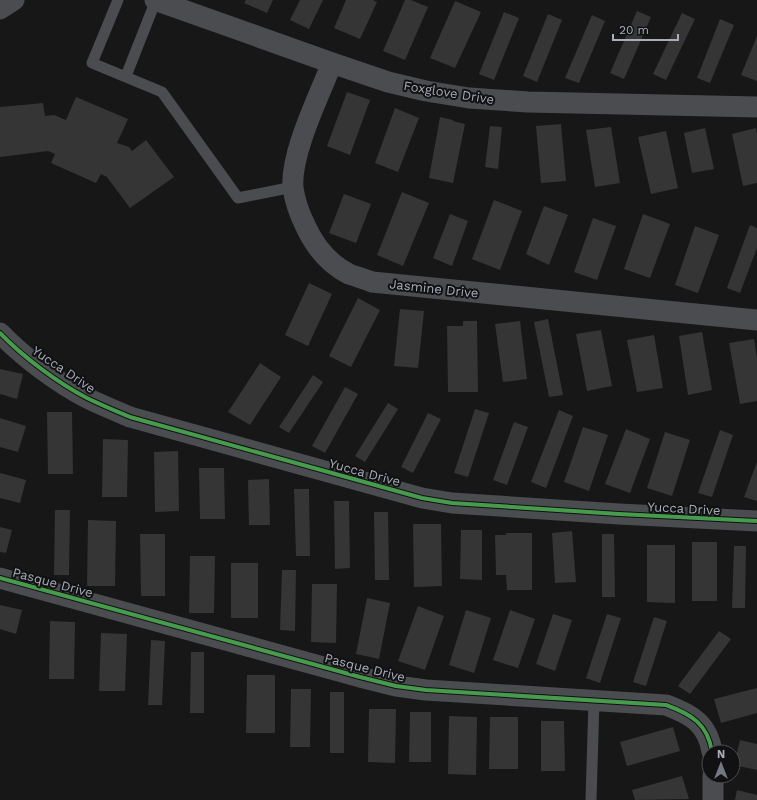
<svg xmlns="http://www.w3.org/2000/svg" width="757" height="800" viewBox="0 0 757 800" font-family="'Work Sans',sans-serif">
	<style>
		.building { fill: #353536 }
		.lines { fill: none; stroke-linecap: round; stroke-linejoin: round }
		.lane { stroke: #4b4c50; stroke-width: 11 }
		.street { stroke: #4b4c50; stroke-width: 21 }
		.cycleway-casing { stroke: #111113; stroke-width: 6 }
		.cycleway { stroke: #469c4c; stroke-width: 4 }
		.labels { text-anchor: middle; stroke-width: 4; stroke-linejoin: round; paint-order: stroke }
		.street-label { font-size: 13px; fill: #a8adb8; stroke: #111113 }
	</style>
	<rect width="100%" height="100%" fill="#171717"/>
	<!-- building -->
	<g class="building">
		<polygon points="246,0 273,0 267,13 244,3"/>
		<polygon points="300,0 323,0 309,29 290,20"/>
		<polygon points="346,0 373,0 377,2 360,39 334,28"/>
		<polygon points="405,0 411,0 428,7 405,60 383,51"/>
		<polygon points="455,1 481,12 455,68 430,58"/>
		<polygon points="637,11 651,17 624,79 610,73"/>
		<polygon points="504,12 519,18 494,80 479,74"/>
		<polygon points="682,13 695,19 666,80 653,74"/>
		<polygon points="548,14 562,20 537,82 523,76"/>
		<polygon points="592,15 605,21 579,83 565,78"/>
		<polygon points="720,19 734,25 710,83 697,78"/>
		<polygon points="757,36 757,81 741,75"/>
		<polygon points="347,92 370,100 350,155 327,146"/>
		<polygon points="76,97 128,119 117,143 129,147 132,151 146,140 174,177 130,208 107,177 101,174 96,183 51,163 55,154 48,151 0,157 0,107 43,103 45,116 54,115 66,120"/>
		<polygon points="395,108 419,118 398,172 375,163"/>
		<polygon points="440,117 453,120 453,121 465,124 453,183 429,178"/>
		<polygon points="561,124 566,181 541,183 536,126"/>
		<polygon points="490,126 502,127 498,169 485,167"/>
		<polygon points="611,127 620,183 595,187 586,130"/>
		<polygon points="705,128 714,169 692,173 684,133"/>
		<polygon points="756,128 757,134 757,183 743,186 732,134"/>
		<polygon points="666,131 678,188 651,194 638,137"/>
		<polygon points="402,192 429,203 403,266 377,255"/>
		<polygon points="344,194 371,204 356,243 329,233"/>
		<polygon points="494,200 522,211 500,270 472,259"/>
		<polygon points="544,206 568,215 549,265 526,254"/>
		<polygon points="450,214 468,221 452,266 433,258"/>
		<polygon points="643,214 670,224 650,278 624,269"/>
		<polygon points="593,218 616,226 597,280 574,272"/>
		<polygon points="750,225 757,228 757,248 740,293 727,288"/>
		<polygon points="695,226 719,235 698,293 675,285"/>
		<polygon points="309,283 332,294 308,346 285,335"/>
		<polygon points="358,298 380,310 351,367 329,356"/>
		<polygon points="400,309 424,311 418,368 394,366"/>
		<polygon points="548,319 563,395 549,397 534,322"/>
		<polygon points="463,321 477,321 478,392 448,392 447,326 463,326"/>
		<polygon points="520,321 527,379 503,382 495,324"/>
		<polygon points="601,330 612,386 587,391 576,334"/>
		<polygon points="702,332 712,390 688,395 679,336"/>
		<polygon points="654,335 663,388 637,392 627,340"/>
		<polygon points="754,339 757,358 757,401 740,404 729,343"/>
		<polygon points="260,363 281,377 250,425 228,412"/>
		<polygon points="0,369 23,374 17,399 0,394"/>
		<polygon points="313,375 323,382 289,433 279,427"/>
		<polygon points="345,387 358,394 325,453 312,446"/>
		<polygon points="388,403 398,409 365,462 355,456"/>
		<polygon points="475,409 489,413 468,477 454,473"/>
		<polygon points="559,410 573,416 546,488 531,482"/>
		<polygon points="47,412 72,412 73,474 48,474"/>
		<polygon points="428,413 441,419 413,473 401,467"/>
		<polygon points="0,418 26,426 18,452 0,447"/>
		<polygon points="514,422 528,427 507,485 493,480"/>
		<polygon points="583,427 608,435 589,491 564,482"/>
		<polygon points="626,429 650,439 630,493 605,484"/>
		<polygon points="720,430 733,435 712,497 698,493"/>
		<polygon points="665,432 690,440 672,496 647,488"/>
		<polygon points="103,439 128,440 127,497 102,497"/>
		<polygon points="178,451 179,511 155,512 154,452"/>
		<polygon points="757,462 757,501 744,497"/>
		<polygon points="199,468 224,468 225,519 200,519"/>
		<polygon points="0,473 26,480 20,503 0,498"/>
		<polygon points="269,479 270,525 249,525 248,480"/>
		<polygon points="294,489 309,489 310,556 296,556"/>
		<polygon points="334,501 349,501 350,568 335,569"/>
		<polygon points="55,510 70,510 69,575 54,575"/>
		<polygon points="374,512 388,512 389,580 375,580"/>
		<polygon points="88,520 116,521 115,586 87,586"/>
		<polygon points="413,524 441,524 442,586 414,587"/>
		<polygon points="0,527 12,530 6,553 0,552"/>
		<polygon points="461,530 482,530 482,580 460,579"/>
		<polygon points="572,531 576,582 555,583 552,533"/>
		<polygon points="506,533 532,533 532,590 507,590 506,575 496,575 495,535 506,535"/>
		<polygon points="140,534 165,534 165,596 141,596"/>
		<polygon points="602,534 614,534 615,597 602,597"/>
		<rect x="692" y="542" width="25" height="59"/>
		<polygon points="647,545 675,545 675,603 647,602"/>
		<polygon points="734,546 746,546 745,608 732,608"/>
		<polygon points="190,556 215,556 214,613 189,613"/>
		<rect x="231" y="563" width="27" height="55"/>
		<polygon points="282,570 296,570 295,631 280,630"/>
		<polygon points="312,584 337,584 336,643 311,642"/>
		<polygon points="367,598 390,603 379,659 356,654"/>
		<polygon points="0,605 22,610 16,634 0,629"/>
		<polygon points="418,606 444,616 425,670 398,661"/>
		<polygon points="466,610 491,618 474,673 449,665"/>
		<polygon points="510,610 535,619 518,668 493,660"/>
		<polygon points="553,614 572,620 555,671 536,664"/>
		<polygon points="607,614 621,618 600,683 586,678"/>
		<polygon points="654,617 667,621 646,686 633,682"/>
		<polygon points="50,621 75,622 74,679 49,679"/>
		<polygon points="719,631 731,639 690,694 678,686"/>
		<polygon points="101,633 127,634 125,691 99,691"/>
		<polygon points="151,640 165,641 162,705 148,705"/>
		<polygon points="191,652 204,652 204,713 190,713"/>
		<polygon points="247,675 275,675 275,733 246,733"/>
		<polygon points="757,688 757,713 721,723 714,699"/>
		<polygon points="291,689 311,689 310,747 290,747"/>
		<rect x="330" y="692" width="14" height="61"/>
		<polygon points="369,709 396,709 395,763 368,762"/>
		<polygon points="410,712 431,712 431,762 409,762"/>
		<polygon points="449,716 477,717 476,775 448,774"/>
		<polygon points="490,717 518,717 518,769 489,769"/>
		<polygon points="541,721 564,721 565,771 541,771"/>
		<polygon points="673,727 680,751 627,766 620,742"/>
		<polygon points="740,740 757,744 757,770 734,765"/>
		<polygon points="682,776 689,799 635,800 632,790"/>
		<polygon points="737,790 757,795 757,800 735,800"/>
	</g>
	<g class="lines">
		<!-- lane -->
		<g class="lane">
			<polyline points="118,0 92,63 162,92 238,198 293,187"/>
			<polyline points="126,76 156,0"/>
			<polyline points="591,800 594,701"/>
		</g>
		<!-- street -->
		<g class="street">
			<polyline points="155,0 332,63 388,82 426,91 469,98 528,102 757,107"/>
			<polyline points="0,9 14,0"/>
			<path d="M332 63C319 96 290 154 293 188 295 201 299 213 305 225 314 245 329 264 349 274 357 277 365 279 372 282L757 320"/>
			<path d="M0 333C23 357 58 383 87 398 101 405 116 411 130 417L422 498 452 503 619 514 757 521"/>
			<path d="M0 578 360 677 396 686 426 690 666 705C691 714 708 724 712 752"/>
			<polyline points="713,776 713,800"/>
		</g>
		<!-- cycleway casing -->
		<g class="cycleway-casing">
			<g id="cycleway">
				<path d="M0 333C23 357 58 383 87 398 101 405 116 411 130 417L422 498 452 503 619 514 757 521"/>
				<path d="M0 578 360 677 396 686 426 690 666 705C691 714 708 724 712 752"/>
			</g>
		</g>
		<!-- cycleway -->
		<use href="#cycleway" class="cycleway"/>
	</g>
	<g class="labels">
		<!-- street labels -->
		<g class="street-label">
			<text transform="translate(449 92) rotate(9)" y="5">Foxglove Drive</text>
			<text transform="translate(434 288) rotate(6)" y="5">Jasmine Drive</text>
			<text transform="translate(64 369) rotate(34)" y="5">Yucca Drive</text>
			<text transform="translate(365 472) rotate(15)" y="5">Yucca Drive</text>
			<text transform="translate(684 508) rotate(3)" y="5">Yucca Drive</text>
			<text transform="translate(53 582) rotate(15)" y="5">Pasque Drive</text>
			<text transform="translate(365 667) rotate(14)" y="5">Pasque Drive</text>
		</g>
	</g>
	<!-- north arrow -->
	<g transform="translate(721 764)"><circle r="19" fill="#111113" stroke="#4d4f55"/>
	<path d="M0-3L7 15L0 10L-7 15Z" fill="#757880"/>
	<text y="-6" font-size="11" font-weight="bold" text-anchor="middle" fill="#a8adb8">N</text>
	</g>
	<!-- scale -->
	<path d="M613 34v6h65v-6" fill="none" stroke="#a8adb8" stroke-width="2"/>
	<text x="619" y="34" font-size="12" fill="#a8adb8" stroke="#111113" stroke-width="3" paint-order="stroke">20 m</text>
</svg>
